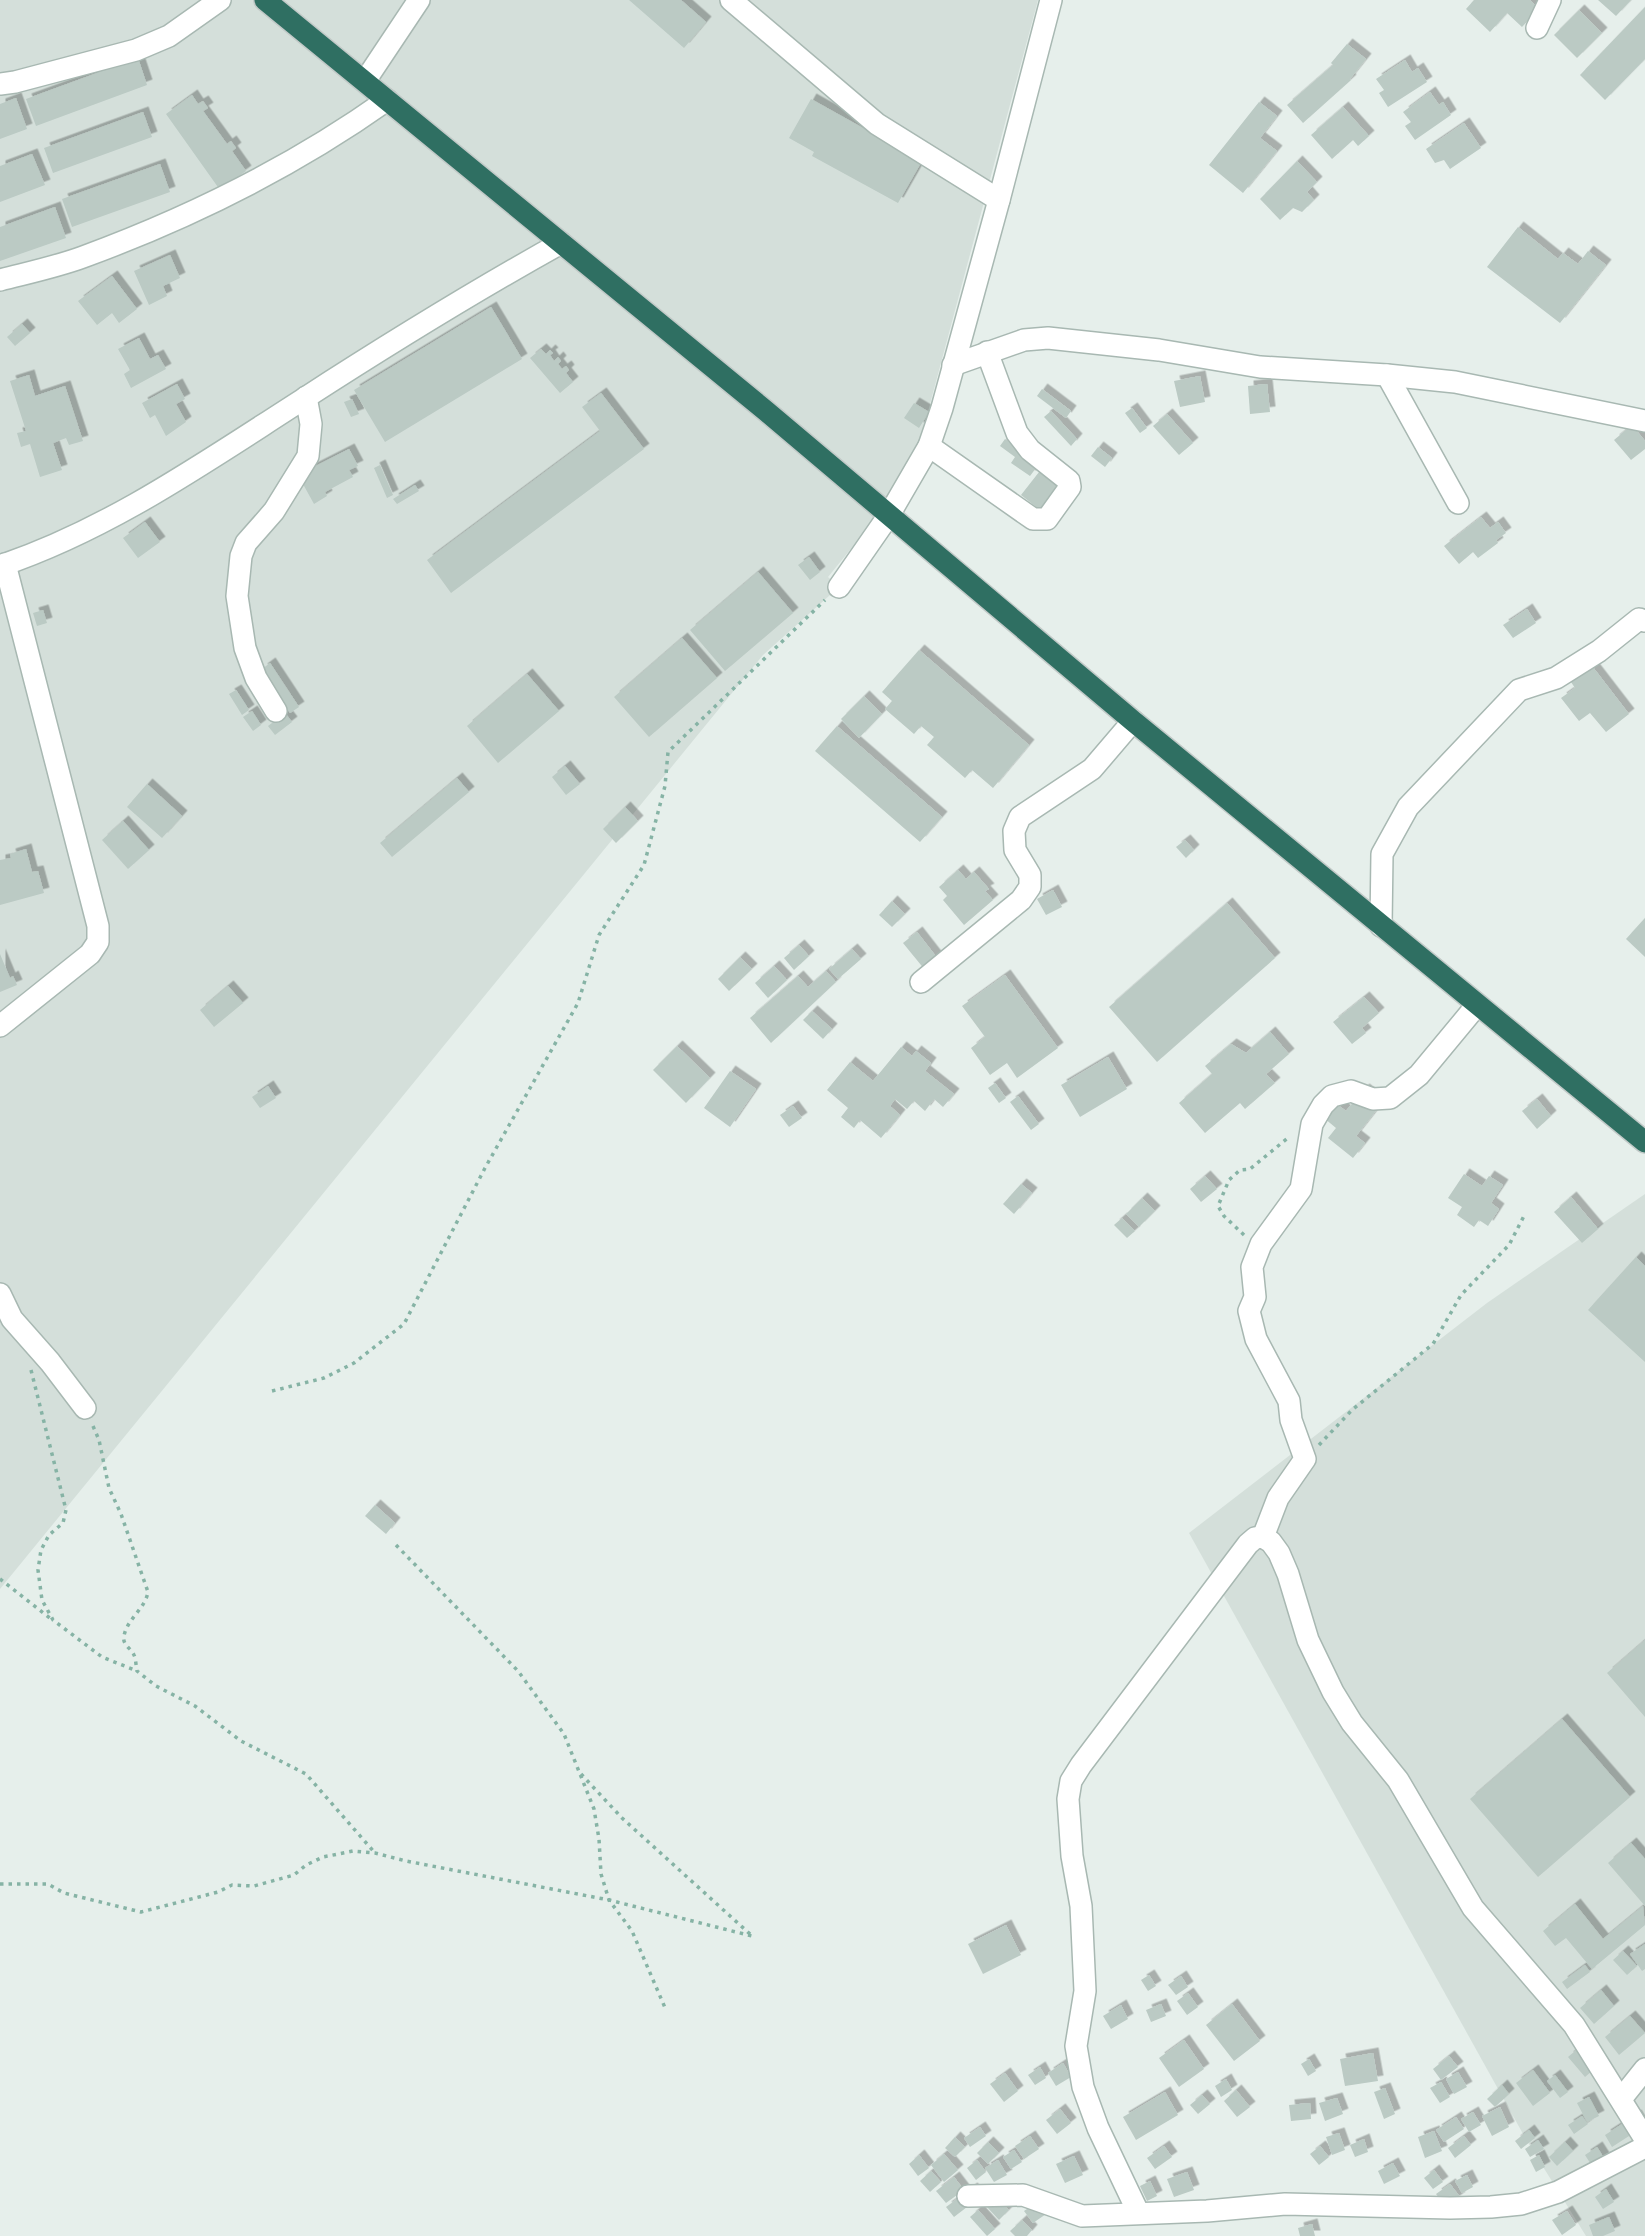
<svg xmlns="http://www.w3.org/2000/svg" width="1645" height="2236" viewBox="0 0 1645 2236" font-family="'Titillium Web',sans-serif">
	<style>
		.built { fill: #d4dfda }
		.building { fill: #bbcac4; filter: url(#shadow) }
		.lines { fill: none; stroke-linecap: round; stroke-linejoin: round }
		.minor-casing { stroke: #a8b8b2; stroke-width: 24 }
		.highway-casing { stroke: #c2cac8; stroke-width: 24 }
		.path { stroke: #86b3a5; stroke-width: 3.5; stroke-dasharray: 3.5 5; stroke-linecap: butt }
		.minor { stroke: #fff; stroke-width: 21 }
		.highway { stroke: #2f6f62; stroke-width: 21 }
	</style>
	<defs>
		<filter id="shadow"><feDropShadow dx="5.5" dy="-5.5" stdDeviation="0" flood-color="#0004"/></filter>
	</defs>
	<rect width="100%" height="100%" fill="#e6efeb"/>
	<!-- built -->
	<g class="built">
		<polygon points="0,0 1038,0 911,475 828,577 839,587 763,655 0,1589"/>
		<polygon points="1645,1194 1645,2236 1586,2236 1527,2141 1189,1533 1487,1303"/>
	</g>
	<!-- building -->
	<g class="building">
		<polygon points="629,0 681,0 706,22 684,48"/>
		<polygon points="1474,0 1530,0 1539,9 1522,27 1507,13 1490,32 1466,9"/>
		<polygon points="1598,0 1631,0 1616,16"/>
		<polygon points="1645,7 1645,59 1605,100 1580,75"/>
		<polygon points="1579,10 1602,33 1577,58 1554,35"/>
		<polygon points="1347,44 1366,59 1350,79 1351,80 1303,123 1287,105 1333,65 1331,63"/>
		<polygon points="138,58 147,85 36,126 26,99"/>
		<polygon points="1405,60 1412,72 1418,68 1427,82 1388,107 1379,93 1384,90 1376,79"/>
		<polygon points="1430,92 1439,105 1443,102 1451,115 1415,140 1405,126 1411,122 1403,112"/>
		<polygon points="192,95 198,104 203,101 208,108 203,111 227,144 231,141 236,148 232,151 246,171 220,190 166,114"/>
		<polygon points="16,98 27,129 0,139 0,104"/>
		<polygon points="811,99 922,161 898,203 812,156 814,152 789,138"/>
		<polygon points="1259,102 1277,116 1260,138 1277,151 1243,193 1209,165"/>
		<polygon points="1343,107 1369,136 1358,146 1353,140 1332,159 1311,135"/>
		<polygon points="143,112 152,137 53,173 44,148"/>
		<polygon points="1464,123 1481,148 1450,169 1444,160 1435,163 1426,149"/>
		<polygon points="32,154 45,185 0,202 0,166"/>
		<polygon points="1297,161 1317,182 1307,192 1314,200 1302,212 1293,208 1280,220 1260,199"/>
		<polygon points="160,164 170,192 72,227 62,199"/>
		<polygon points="55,207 66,238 0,261 0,227"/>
		<polygon points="1518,227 1558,259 1563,253 1578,264 1588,251 1606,265 1560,323 1487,267"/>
		<polygon points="170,255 180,278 163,286 167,296 149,305 134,271"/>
		<polygon points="112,276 137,309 119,323 112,313 97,325 78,301"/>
		<polygon points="491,307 522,359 385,442 354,390"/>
		<polygon points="22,324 30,333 15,346 7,337"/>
		<polygon points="139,338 150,359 158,355 166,369 131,388 124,374 130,370 118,349"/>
		<polygon points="541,349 546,354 550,350 553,353 550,355 554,361 558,357 561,361 558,364 562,369 566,366 569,370 566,373 573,382 560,393 530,358"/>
		<polygon points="29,375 35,396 65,386 83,441 69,445 66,438 53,443 62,470 40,477 30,444 21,447 17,433 26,431 10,381"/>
		<polygon points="1200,376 1205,402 1180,407 1174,381"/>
		<polygon points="177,384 185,399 176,404 186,422 166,436 155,415 150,418 142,403"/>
		<polygon points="1267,384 1270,412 1250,414 1248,386"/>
		<polygon points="1042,389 1071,411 1066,418 1037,396"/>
		<polygon points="601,393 644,449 451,593 427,560 600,431 582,407"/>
		<polygon points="352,399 359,414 351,417 344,402"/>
		<polygon points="914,403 929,412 919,428 904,418"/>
		<polygon points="1132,408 1147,428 1140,433 1125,413"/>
		<polygon points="1051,411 1077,439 1071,446 1044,417"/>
		<polygon points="1167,414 1193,443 1179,455 1153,426"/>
		<polygon points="1632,425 1645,441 1645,449 1631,460 1614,440"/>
		<polygon points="1005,439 1039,464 1030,476 1011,463 1015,457 1000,446"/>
		<polygon points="1098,447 1112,458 1105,467 1091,456"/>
		<polygon points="349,449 358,466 349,470 353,477 325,492 327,496 314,504 298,475"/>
		<polygon points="380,465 393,495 387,498 374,468"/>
		<polygon points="1043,467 1062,482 1040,510 1021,495"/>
		<polygon points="415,485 419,491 397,504 393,499"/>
		<polygon points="1481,517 1490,528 1498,522 1506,533 1496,540 1498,543 1478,558 1473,552 1459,564 1444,546"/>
		<polygon points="145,522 160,542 138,558 123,538"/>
		<polygon points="809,557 820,572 810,580 798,565"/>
		<polygon points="758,572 793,613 725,671 690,630"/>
		<polygon points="1527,609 1536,623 1513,638 1503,625"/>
		<polygon points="43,610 47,623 37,626 33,613"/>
		<polygon points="682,638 717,678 649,737 614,697"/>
		<polygon points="919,650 1029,745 993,788 972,770 965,778 927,745 934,737 921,726 914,734 885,709 892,701 882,692"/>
		<polygon points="270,663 299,707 290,713 262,669"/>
		<polygon points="1592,666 1629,714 1606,732 1590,713 1579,721 1561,698 1575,688 1571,682"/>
		<polygon points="527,674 559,711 498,763 467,726"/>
		<polygon points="236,690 249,710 242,715 229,694"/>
		<polygon points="864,696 882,714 859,738 841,719"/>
		<polygon points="252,711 261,725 253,731 243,717"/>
		<polygon points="285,713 292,722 275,735 268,726"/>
		<polygon points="837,726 942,817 920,842 815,751"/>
		<polygon points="565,766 580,784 566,795 552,777"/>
		<polygon points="457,778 469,792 392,857 380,843"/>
		<polygon points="147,784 182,816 162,838 127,807"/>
		<polygon points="625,807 638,821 616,843 603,829"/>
		<polygon points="123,821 149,850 128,869 102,840"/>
		<polygon points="1185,840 1194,850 1186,858 1176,847"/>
		<polygon points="26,849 32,872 38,871 44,893 0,905 0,860 11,858 10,854"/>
		<polygon points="958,870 966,879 974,872 989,889 985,891 993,900 964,925 943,900 947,896 939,887"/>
		<polygon points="1053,890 1062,907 1046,915 1037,899"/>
		<polygon points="892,901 905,914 892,927 879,915"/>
		<polygon points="1227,903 1275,958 1157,1062 1109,1007"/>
		<polygon points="1645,918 1645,957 1626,939"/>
		<polygon points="917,932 938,959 925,970 903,943"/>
		<polygon points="799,945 809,956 794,970 784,958"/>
		<polygon points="852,949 861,959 838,979 829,969"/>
		<polygon points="0,954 10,978 13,976 17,985 0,992"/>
		<polygon points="740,957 752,969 729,991 718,979"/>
		<polygon points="774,966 787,980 768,998 755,983"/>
		<polygon points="826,971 836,982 771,1043 750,1018 798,976 808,987"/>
		<polygon points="1005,975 1058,1048 1017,1078 1007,1063 990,1075 971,1048 985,1037 962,1006"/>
		<polygon points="228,986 243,1003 214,1027 200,1010"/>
		<polygon points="1364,997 1379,1013 1362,1028 1366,1033 1352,1044 1333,1022"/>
		<polygon points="812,1011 832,1029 823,1039 803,1020"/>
		<polygon points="1270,1032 1289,1054 1266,1074 1275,1083 1245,1109 1240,1103 1205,1133 1179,1103 1212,1074 1205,1066 1231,1044 1246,1053"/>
		<polygon points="677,1046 710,1078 686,1103 653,1070"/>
		<polygon points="901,1047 912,1056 916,1051 931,1063 925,1071 954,1094 943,1107 934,1099 925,1111 914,1101 907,1109 895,1099 890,1106 900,1115 881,1138 860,1120 854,1128 841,1117 848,1108 827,1090 850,1062 873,1081"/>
		<polygon points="1108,1057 1127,1089 1080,1117 1061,1085"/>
		<polygon points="730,1071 756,1089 730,1127 704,1108"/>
		<polygon points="995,1083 1006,1098 999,1103 988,1088"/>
		<polygon points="268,1086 276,1098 260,1108 252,1097"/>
		<polygon points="1364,1089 1382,1103 1356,1136 1365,1143 1353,1158 1328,1138 1336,1128 1324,1118 1335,1103 1346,1111"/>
		<polygon points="1018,1096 1039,1124 1031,1130 1010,1102"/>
		<polygon points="1537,1099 1551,1116 1537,1129 1522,1111"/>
		<polygon points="793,1106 802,1118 789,1127 780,1115"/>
		<polygon points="1464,1174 1482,1186 1489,1176 1503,1185 1491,1203 1499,1209 1488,1226 1479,1220 1474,1227 1457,1215 1462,1207 1448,1198"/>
		<polygon points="1205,1176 1217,1189 1201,1202 1190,1189"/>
		<polygon points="1021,1184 1032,1193 1014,1214 1003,1204"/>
		<polygon points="1571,1197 1598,1229 1582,1243 1554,1212"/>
		<polygon points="1142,1198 1155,1211 1139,1227 1126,1214"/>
		<polygon points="1122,1218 1135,1231 1127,1238 1114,1225"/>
		<polygon points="1636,1257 1645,1266 1645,1362 1588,1310"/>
		<polygon points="375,1505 395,1523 386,1534 365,1516"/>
		<polygon points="1645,1640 1645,1717 1607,1673"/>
		<polygon points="1562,1719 1630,1797 1538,1877 1470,1799"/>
		<polygon points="1631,1843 1645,1859 1645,1906 1608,1863"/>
		<polygon points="1575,1904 1603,1939 1643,1906 1645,1925 1592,1969 1566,1938 1555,1946 1543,1931"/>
		<polygon points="1006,1925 1021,1955 983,1974 968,1944"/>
		<polygon points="1645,1944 1645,1969 1642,1971 1630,1954"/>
		<polygon points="1623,1951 1637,1966 1627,1975 1613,1960"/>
		<polygon points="1585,1965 1590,1972 1567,1989 1562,1982"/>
		<polygon points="1149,1975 1156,1986 1148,1991 1141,1980"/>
		<polygon points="1181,1976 1188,1987 1176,1995 1168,1985"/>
		<polygon points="1601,1990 1614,2006 1594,2024 1580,2008"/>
		<polygon points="1188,1993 1198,2007 1187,2015 1177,2001"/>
		<polygon points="1161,2004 1166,2016 1151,2022 1146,2010"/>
		<polygon points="1232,2004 1260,2041 1234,2061 1206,2025"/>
		<polygon points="1121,2005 1128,2019 1111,2029 1103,2016"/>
		<polygon points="1630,2016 1645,2033 1619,2055 1605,2037"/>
		<polygon points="1184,2040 1204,2069 1179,2087 1159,2058"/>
		<polygon points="1581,2046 1599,2065 1585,2077 1568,2057"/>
		<polygon points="1373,2053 1378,2081 1345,2086 1340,2059"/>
		<polygon points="1449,2056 1458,2067 1441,2080 1433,2069"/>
		<polygon points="1309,2059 1316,2071 1308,2076 1301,2064"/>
		<polygon points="1063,2063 1071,2077 1056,2086 1048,2073"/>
		<polygon points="1040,2067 1046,2078 1035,2085 1028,2075"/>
		<polygon points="1533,2070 1550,2093 1533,2106 1516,2083"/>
		<polygon points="1458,2072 1467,2087 1454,2094 1446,2079"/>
		<polygon points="1005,2073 1018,2091 1004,2102 990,2084"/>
		<polygon points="1555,2075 1568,2092 1560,2098 1547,2081"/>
		<polygon points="1226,2079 1232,2090 1221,2097 1215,2086"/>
		<polygon points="1441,2082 1450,2097 1440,2103 1430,2088"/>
		<polygon points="1502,2085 1509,2094 1495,2107 1487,2099"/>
		<polygon points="1385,2088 1395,2114 1384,2119 1374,2092"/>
		<polygon points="1236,2090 1250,2107 1237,2117 1224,2101"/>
		<polygon points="1165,2092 1178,2115 1136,2140 1123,2117"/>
		<polygon points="1202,2095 1210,2104 1198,2114 1190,2105"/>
		<polygon points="1589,2097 1599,2116 1587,2122 1577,2103"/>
		<polygon points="1337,2098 1343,2114 1325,2121 1319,2103"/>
		<polygon points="1310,2103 1311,2119 1291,2121 1289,2105"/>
		<polygon points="1500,2107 1509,2127 1492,2136 1482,2116"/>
		<polygon points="1060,2109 1071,2123 1057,2134 1046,2120"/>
		<polygon points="1473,2112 1481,2125 1469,2132 1461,2119"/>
		<polygon points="1636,2115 1643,2127 1612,2147 1605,2135"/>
		<polygon points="1582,2116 1588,2124 1574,2134 1568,2125"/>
		<polygon points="1456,2117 1464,2129 1444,2142 1436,2130"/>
		<polygon points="980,2127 986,2136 970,2147 964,2138"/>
		<polygon points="1529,2130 1535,2138 1521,2149 1515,2141"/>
		<polygon points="1434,2131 1442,2151 1425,2158 1418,2137"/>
		<polygon points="1339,2133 1345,2150 1332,2155 1326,2137"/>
		<polygon points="1030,2136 1039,2149 1024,2159 1015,2146"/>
		<polygon points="1464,2136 1471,2145 1455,2158 1448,2148"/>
		<polygon points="955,2137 965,2147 955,2157 945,2148"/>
		<polygon points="1364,2139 1368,2152 1355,2157 1350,2145"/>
		<polygon points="1538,2140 1544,2149 1530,2157 1525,2149"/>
		<polygon points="988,2142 999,2153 988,2164 977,2153"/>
		<polygon points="1565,2142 1573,2151 1557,2166 1549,2157"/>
		<polygon points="1164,2146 1172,2157 1155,2169 1147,2158"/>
		<polygon points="1320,2146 1329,2157 1319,2165 1310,2154"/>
		<polygon points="1597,2147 1604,2158 1592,2166 1585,2155"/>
		<polygon points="1014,2150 1022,2162 1011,2169 1003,2157"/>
		<polygon points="944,2154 958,2170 944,2182 931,2165"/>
		<polygon points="919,2155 929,2168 918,2176 909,2164"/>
		<polygon points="1539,2155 1545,2167 1536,2172 1530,2160"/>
		<polygon points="1074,2156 1083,2175 1065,2183 1056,2164"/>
		<polygon points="977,2160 986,2172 976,2180 967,2168"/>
		<polygon points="998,2160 1007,2175 994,2182 985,2168"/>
		<polygon points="1393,2163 1400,2176 1384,2184 1378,2171"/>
		<polygon points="1434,2170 1443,2182 1433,2189 1424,2178"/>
		<polygon points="931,2171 941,2182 930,2192 920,2181"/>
		<polygon points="1187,2172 1194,2190 1174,2197 1167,2179"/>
		<polygon points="1467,2175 1473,2187 1462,2193 1455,2181"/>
		<polygon points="954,2177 964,2190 946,2203 936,2191"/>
		<polygon points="1150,2181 1157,2196 1147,2201 1140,2186"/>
		<polygon points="1450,2184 1460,2197 1446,2207 1436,2194"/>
		<polygon points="972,2188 980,2197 954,2217 946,2207"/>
		<polygon points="1606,2189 1614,2202 1603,2209 1595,2197"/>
		<polygon points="995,2196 1009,2210 999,2220 986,2206"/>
		<polygon points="1040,2200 1049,2212 1033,2223 1024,2211"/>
		<polygon points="978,2210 995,2229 987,2236 970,2217"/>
		<polygon points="1567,2211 1576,2225 1562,2235 1552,2220"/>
		<polygon points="1609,2217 1615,2231 1603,2236 1593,2236 1589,2225"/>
		<polygon points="1022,2220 1032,2230 1027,2236 1015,2236 1010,2231"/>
		<polygon points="1312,2224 1315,2236 1300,2236 1298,2228"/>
	</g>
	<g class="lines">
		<!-- minor casing -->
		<g class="minor-casing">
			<g id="minor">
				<polyline points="731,0 877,124 999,200"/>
				<polyline points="1537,28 1550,0"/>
				<polyline points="365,81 419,0"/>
				<polyline points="0,84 15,82 136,50 169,36 220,0"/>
				<path d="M0 280C27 273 56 267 83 257 189 218 294 166 387 100"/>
				<polyline points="953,365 1024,340 1048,338 1159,350 1260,367 1387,375 1455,382 1645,421"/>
				<polyline points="1387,375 1458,503"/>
				<polyline points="929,446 1033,519 1047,519 1070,487 1069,481 1030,450 1017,433 987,352"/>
				<path d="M0 566C110 529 205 462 302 400 387 345 473 292 561 243"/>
				<polyline points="839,587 889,515 929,446 942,408 999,200 1051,0"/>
				<polyline points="276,711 256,678 245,648 237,596 241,556 246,543 274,511 308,456 311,424 306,397"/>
				<polyline points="1381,926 1382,854 1408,807 1519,690 1556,678 1599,651 1639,619 1645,621"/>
				<polyline points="921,982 1021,900 1030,887 1030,875 1015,850 1014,831 1020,817 1092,769 1133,721"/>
				<polyline points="0,1026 90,954 98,942 98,926 5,564"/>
				<polyline points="0,1294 12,1319 50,1362 85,1408"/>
				<polyline points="1263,1537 1271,1542 1279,1553 1288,1574 1308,1640 1333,1692 1352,1723 1398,1780 1473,1908 1574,2025 1645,2139"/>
				<polyline points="1263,1537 1278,1498 1305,1459 1291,1420 1289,1401 1256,1339 1249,1311 1255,1297 1252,1267 1261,1244 1301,1189 1312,1124 1323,1105 1332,1096 1351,1091 1373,1099 1390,1098 1419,1075 1477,1005"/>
				<polyline points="1621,2099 1645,2069"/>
				<polyline points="968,2196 1023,2195 1082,2216 1207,2211 1285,2204 1450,2208 1491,2207 1521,2204 1558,2192 1645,2147"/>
				<polyline points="1138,2212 1098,2128 1083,2087 1076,2046 1085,1991 1081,1906 1072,1856 1068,1799 1071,1781 1081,1765 1248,1544 1255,1538 1263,1537"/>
			</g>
		</g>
		<!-- highway casing -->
		<g class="highway-casing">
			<polyline id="highway" points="265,0 766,411 1133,721 1645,1142"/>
		</g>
		<!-- path -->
		<g class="path">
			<polyline points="1244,1235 1224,1216 1218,1206 1229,1180 1240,1170 1250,1169 1289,1137"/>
			<polyline points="31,1370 66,1510 63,1523 49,1535 41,1550 38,1570 42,1600 53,1620 102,1657 137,1671"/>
			<polyline points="272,1391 324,1378 354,1363 404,1324 485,1168 578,1003 599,935 644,865 665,786 668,752 825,600"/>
			<path d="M93 1426 99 1440 109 1488 121 1514 148 1592C145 1609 127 1619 124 1636 122 1645 131 1648 134 1655 136 1659 136 1667 137 1671L156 1686 195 1706 241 1741 306 1774 375 1853"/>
			<polyline points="1319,1445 1352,1410 1433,1344 1461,1295 1509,1245 1524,1216"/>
			<polyline points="396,1545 518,1671 564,1734 594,1809 599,1839 601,1874 609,1900 632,1931 666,2010"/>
			<polyline points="0,1579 51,1619"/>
			<polyline points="581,1774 622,1818 751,1935"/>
			<polyline points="0,1884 48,1884 64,1893 141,1912 218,1892 232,1885 254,1886 294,1875 306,1865 323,1857 353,1851 375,1853 406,1861 609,1900 752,1936"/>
		</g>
		<!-- minor -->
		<use href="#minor" class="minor"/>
		<!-- highway -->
		<use href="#highway" class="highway"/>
	</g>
</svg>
